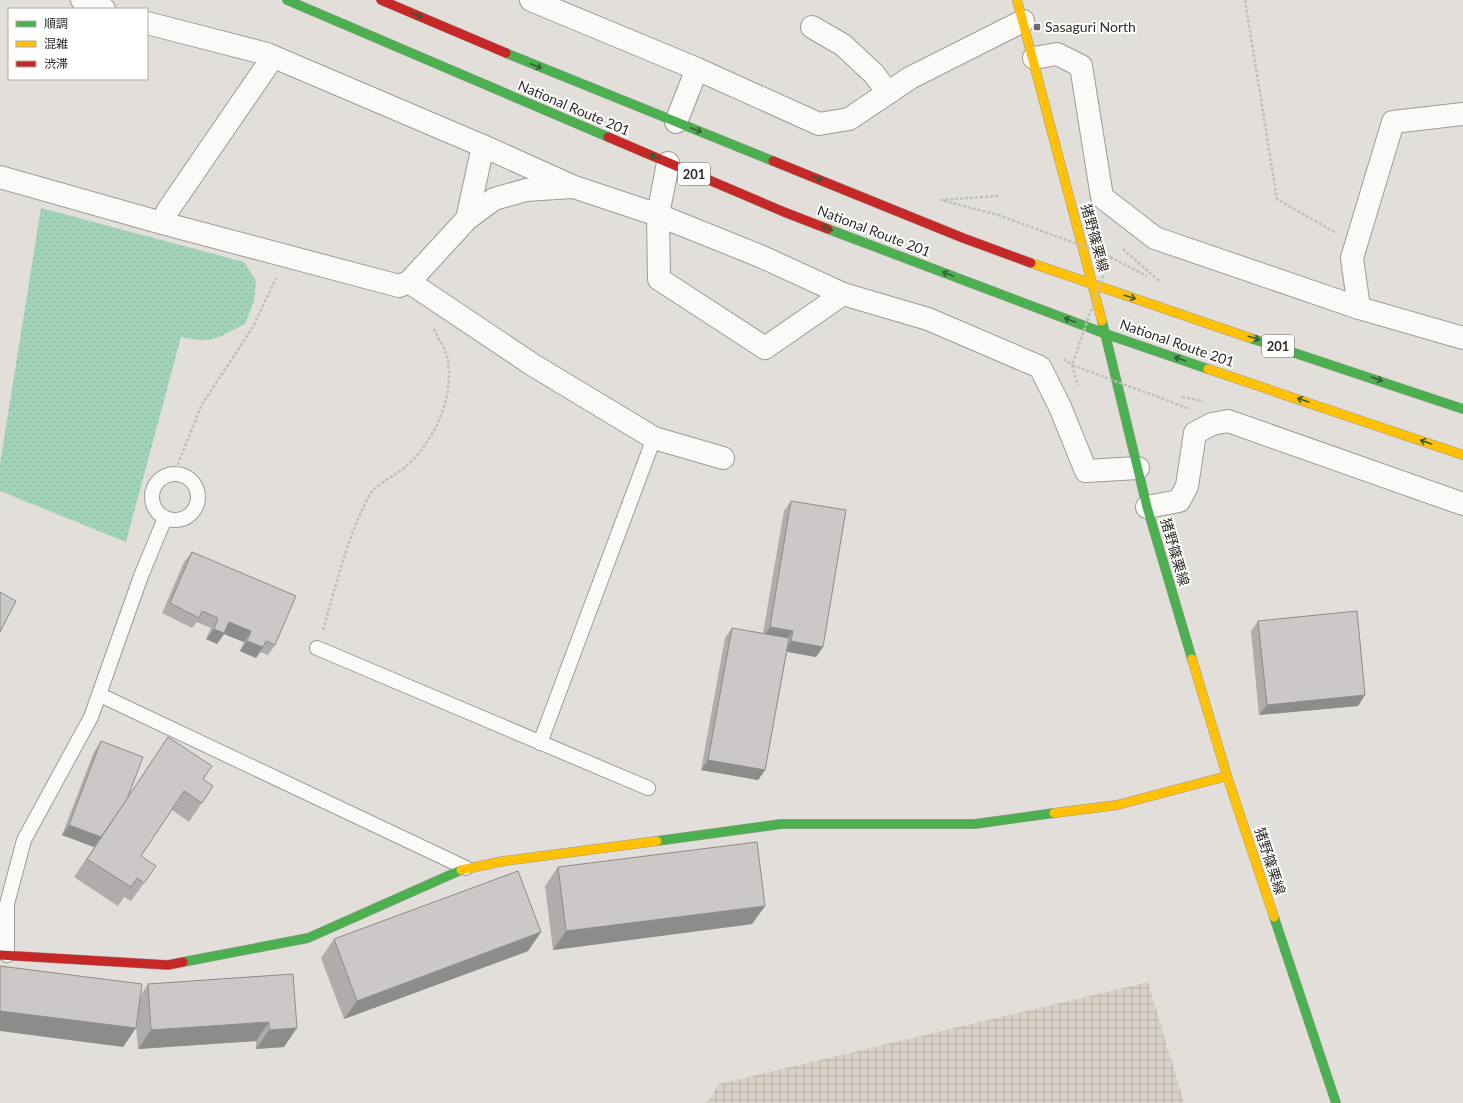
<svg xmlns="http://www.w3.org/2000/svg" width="1463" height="1103" viewBox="0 0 1463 1103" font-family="Lato,'Noto Sans JP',sans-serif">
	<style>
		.industrial { fill: url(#industrial-grid) }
		.park { fill: url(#park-dots) }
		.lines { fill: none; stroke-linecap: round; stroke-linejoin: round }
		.lane-casing { stroke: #9e9b97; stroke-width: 16 }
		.street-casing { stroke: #9e9b97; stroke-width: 24 }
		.fast-casing { stroke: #9e9b97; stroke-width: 10 }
		.slow-casing { stroke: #9e9b97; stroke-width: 10 }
		.jam-casing { stroke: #9e9b97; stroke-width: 10 }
		.path { stroke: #c0bfbd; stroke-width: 2.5; stroke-dasharray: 3 2; stroke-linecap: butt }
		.lane { stroke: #fbfaf9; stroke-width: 14 }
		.street { stroke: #fbfaf9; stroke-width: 22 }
		.fast { stroke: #4caf50; stroke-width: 9 }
		.slow { stroke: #ffc107; stroke-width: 9 }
		.jam { stroke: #c62828; stroke-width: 9 }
		.path-bridge { stroke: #c0bfbd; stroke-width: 2.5; stroke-dasharray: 3 2; stroke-linecap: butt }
		.wall { fill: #afacab }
		.shaded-wall { fill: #8e8c8b }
		.building { fill: #cbc8c7; stroke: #8e8c8b }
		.oneway { stroke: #395a37 }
		.poi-dot { fill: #6e6a67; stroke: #fff; stroke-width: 1.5 }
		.labels { text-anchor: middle; stroke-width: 4; stroke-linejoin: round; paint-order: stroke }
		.shield { fill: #fff; stroke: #6d6b69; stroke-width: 1 }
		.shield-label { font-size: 13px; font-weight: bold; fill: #2f2c29 }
		.poi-label { font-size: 14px; fill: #2f2c29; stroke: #fff; text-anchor: start }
		.street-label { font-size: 14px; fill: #2f2c29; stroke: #fff }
	</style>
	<defs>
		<pattern id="industrial-grid" width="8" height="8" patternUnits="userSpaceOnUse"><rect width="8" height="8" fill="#dad1c6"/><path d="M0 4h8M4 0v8" fill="none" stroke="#bbb4aa"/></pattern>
		<pattern id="park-dots" width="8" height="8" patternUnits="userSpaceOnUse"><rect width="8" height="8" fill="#a1d4b7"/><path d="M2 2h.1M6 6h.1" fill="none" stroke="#8bb69d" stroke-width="1.8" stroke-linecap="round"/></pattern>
	</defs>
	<rect width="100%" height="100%" fill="#e2ded9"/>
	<!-- industrial -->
	<polygon class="industrial" points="1148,982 1184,1103 707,1103 719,1084"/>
	<!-- park -->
	<path class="park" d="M41 208 244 262 256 281 254 301 245 324C216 338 215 344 181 337L126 542 0 491V464Z"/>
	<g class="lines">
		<!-- lane casing -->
		<g class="lane-casing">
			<g id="lane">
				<circle cx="175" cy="497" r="23"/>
				<polyline points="317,648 648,788"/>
				<polyline points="100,695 466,868"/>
				<polyline points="540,743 654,438"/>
				<polyline points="7,955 7,904 24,840 91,717 141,576 165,518"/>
			</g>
		</g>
		<!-- street casing -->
		<g class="street-casing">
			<g id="street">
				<polyline points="82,0 104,9"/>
				<polyline points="531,0 697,69 819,124 849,119 910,78 1023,21"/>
				<polyline points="147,23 267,54 483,146 574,187 658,215 760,256 843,294 928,319 1040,367 1060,407 1086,471 1138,468"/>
				<polyline points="812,27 843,45 874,74 888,93"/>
				<polyline points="1034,58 1057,54 1081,66 1102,197 1155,238 1359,308 1463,338"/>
				<polyline points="676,122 697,69"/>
				<polyline points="668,163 658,215 659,279 765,348 843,294"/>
				<polyline points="0,177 162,223 399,286 409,282 467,219 483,146"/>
				<polyline points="467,219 494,199 526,190 571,187"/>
				<polyline points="162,223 168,210 273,57"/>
				<polyline points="409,282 533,365 654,438 723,458"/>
				<polyline points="1359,308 1352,258 1393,122 1463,114"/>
				<polyline points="1147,507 1179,501 1187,486 1195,433 1212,424 1228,421 1463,504"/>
			</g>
		</g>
		<!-- fast casing -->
		<g class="fast-casing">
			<g id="fast">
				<polyline points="287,0 608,137"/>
				<polyline points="506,53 773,161"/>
				<polyline points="828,229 1106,334 1208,369"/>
				<polyline points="1102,321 1147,507 1192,659"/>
				<polyline points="1250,338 1463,409"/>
				<polyline points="657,841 781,824 975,824 1054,813"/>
				<polyline points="1274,917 1336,1103"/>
				<polyline points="183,962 308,938 461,870"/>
			</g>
		</g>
		<!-- slow casing -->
		<g class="slow-casing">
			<g id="slow">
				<polyline points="1017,0 1102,321"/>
				<polyline points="1031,263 1250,338"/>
				<polyline points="1208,369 1463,455"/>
				<polyline points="1192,659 1227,776 1274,917"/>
				<polyline points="1054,813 1117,805 1227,776"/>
				<polyline points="461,870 504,861 657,841"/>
			</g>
		</g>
		<!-- jam casing -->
		<g class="jam-casing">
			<g id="jam">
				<polyline points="381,0 506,53"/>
				<polyline points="608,137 784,212 828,229"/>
				<polyline points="773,161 963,238 1031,263"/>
				<polyline points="0,955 168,965 183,962"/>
			</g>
		</g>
		<!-- path -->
		<g class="path">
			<polyline points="1245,0 1277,199 1336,233"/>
			<polyline points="998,196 941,200 998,215"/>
			<polyline points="1123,249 1159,281"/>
			<polyline points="1110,257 1147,276"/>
			<polyline points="168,258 170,249"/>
			<polyline points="1064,359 1072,365 1078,385"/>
			<polyline points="1182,397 1203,401"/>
			<polyline points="174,474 201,406 253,327 276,278"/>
			<path d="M323 630C336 585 347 537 369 496 373 486 396 475 404 468 434 443 456 396 447 357 445 347 437 337 433 327"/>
		</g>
		<!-- lane -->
		<use href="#lane" class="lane"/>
		<!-- street -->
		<use href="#street" class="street"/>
		<!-- fast -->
		<use href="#fast" class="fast"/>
		<!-- slow -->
		<use href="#slow" class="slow"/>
		<!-- jam -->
		<use href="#jam" class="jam"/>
		<!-- path-bridge -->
		<polyline class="path-bridge" points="998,215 1110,256 1072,365 1190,409"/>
	</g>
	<!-- wall -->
	<g class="wall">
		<polygon points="791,501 816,657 787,652 765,770 758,780 701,770 725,638 732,628 763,633 784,511"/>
		<polygon points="192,552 275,645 268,655 260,652 256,658 240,651 244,642 224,634 217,644 206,639 211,628 197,622 192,628 162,613 184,562"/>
		<polygon points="1258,621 1358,706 1259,715 1251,631"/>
		<polygon points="168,737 203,779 213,786 189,822 172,810 141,856 144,883 131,901 124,897 118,906 74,877 99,840 94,847 62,835 94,752 101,741 127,798"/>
		<polygon points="558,867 765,906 752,924 553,950 545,886"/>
		<polygon points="541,932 528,951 344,1019 321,958 334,939"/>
		<polygon points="293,974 284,1047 256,1049 256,1041 138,1049 136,1027 123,1047 141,995 148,984"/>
	</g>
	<!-- shaded-wall -->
	<g class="shaded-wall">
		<polygon points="229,622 251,631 244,642 224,634 217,644 206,639 214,629"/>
		<polygon points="770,627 793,631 786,642 763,637"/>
		<polygon points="247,641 263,647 256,658 240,651"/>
		<polygon points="791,641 823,647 816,657 784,651"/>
		<polygon points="1365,695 1358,706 1259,715 1267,705"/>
		<polygon points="708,760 765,770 758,780 701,770"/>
		<polygon points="69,825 101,837 94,847 62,835"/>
		<polygon points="765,906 752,924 553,950 566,931"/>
		<polygon points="541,932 528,951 344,1019 357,1001"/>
		<polygon points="0,1011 136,1028 123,1047 0,1031"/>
		<polygon points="269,1022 256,1041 138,1049 151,1030"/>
		<polygon points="297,1028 284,1047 256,1049 269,1030"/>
	</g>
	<!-- building -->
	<g class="building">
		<polygon points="791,501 846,510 823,647 791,641 793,631 770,627"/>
		<polygon points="192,552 296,596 275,645 266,641 263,647 247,641 251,631 229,622 224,633 214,629 218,618 202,611 199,618 170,603"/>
		<polygon points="0,592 16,601 0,632"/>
		<polygon points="1357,611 1365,695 1267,705 1258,621"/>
		<polygon points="732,628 789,638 765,770 708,760"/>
		<polygon points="168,737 212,766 203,779 213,786 202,803 184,791 141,856 156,866 144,883 137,878 131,887 87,859"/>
		<polygon points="101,741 143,757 127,799 101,837 69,825"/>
		<polygon points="757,842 765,906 566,931 558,867"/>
		<polygon points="518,871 541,932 357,1001 334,939"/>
		<polygon points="0,966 142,984 136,1028 0,1011"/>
		<polygon points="293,974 297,1028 269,1030 269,1022 151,1030 148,984"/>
	</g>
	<!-- one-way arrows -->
	<defs><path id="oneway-shaft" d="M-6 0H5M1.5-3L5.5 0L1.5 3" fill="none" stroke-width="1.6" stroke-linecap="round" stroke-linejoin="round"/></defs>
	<g class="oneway">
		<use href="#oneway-shaft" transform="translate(417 15) rotate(23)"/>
		<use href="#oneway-shaft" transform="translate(536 66) rotate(22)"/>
		<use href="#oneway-shaft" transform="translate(696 130) rotate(22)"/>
		<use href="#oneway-shaft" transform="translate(655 157) rotate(-157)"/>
		<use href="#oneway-shaft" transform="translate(817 178) rotate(22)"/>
		<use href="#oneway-shaft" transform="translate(827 228) rotate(-159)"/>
		<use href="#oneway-shaft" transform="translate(948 274) rotate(-159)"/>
		<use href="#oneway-shaft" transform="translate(1130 297) rotate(18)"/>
		<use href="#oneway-shaft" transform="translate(1070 320) rotate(-159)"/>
		<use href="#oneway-shaft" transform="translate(1254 338) rotate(18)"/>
		<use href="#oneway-shaft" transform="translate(1180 359) rotate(-161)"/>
		<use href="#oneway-shaft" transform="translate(1377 379) rotate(19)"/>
		<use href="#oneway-shaft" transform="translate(1303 400) rotate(-161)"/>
		<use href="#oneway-shaft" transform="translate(1426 442) rotate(-161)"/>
	</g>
	<!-- markers -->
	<rect class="poi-dot" x="1033" y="23" width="8" height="8" rx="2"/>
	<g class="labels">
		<!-- shield labels -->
		<g class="shield">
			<rect x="678" y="163" width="32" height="22" rx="3"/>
			<rect x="1262" y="335" width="32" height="22" rx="3"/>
		</g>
		<g class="shield-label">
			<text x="694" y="179">201</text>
			<text x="1278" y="351">201</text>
		</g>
		<!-- poi labels -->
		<g class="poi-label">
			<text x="1045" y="32">Sasaguri North</text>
		</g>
		<!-- street labels -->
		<g class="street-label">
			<text transform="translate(574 108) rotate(23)" y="5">National Route 201</text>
			<text transform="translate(874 231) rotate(21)" y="5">National Route 201</text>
			<text transform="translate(1095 238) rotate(75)" y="5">猪野篠栗線</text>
			<text transform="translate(1177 343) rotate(19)" y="5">National Route 201</text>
			<text transform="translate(1175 552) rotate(74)" y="5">猪野篠栗線</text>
			<text transform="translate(1270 861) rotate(72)" y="5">猪野篠栗線</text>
		</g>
	</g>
	<!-- legend -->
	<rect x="8" y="8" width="140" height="72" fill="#ffffff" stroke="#acaba9"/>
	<rect x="16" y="21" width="20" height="6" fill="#4caf50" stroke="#acaba9"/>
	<text x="44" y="28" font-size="12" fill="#2f2c29">順調</text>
	<rect x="16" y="41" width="20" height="6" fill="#ffc107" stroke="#acaba9"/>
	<text x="44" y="48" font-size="12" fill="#2f2c29">混雑</text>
	<rect x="16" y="61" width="20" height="6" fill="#c62828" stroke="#acaba9"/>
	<text x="44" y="68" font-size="12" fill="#2f2c29">渋滞</text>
</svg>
